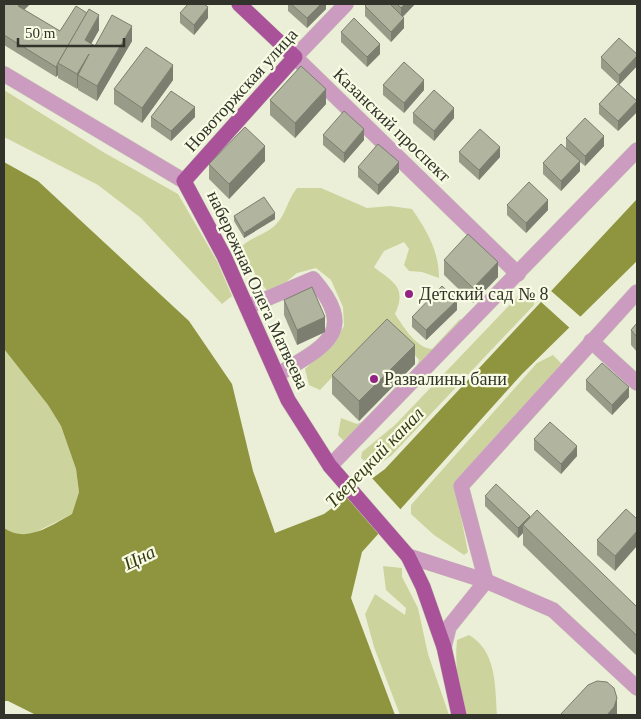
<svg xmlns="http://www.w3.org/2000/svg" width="641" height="719" viewBox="0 0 641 719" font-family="'Times New Roman',serif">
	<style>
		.green { fill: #cdd39d }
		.water { fill: #8f953f }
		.pier { fill: #ecefd8 }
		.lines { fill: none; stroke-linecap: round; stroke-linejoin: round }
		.minor-casing { stroke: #c7c9b5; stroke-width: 16 }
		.major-casing { stroke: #c7c9b5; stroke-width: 16 }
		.minor { stroke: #cb9bc0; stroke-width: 15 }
		.major { stroke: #a9529a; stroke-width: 15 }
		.wall { fill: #989b88 }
		.shaded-wall { fill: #7c7e6f }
		.building { fill: #b1b49e; stroke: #7c7e6f }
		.poi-dot { fill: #932384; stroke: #f9fce5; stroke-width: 2 }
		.labels { text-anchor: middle; stroke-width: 4.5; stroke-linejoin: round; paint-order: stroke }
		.street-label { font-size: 18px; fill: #32332a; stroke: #f9fce5 }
		.poi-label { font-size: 18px; fill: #32332a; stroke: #f9fce5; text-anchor: start }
		.water-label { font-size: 19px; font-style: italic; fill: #393b17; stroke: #f9fce5 }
	</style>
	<rect width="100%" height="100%" fill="#ecefd8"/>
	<!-- green -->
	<g class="green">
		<polygon points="4,90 103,152 178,194 217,261 232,296 222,304 141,218 98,185 4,137"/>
		<path d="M297 188H321L367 208 390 206 412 209C427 231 439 251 439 278L422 272 409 271 404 265 409 249 404 242 384 251 374 267C394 283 407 287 395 314 403 326 416 348 432 349L460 319 465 322 345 442 338 435 341 418 357 424 364 421 417 366 419 360 410 349 360 348 320 390 309 385 305 369 335 341 344 326 343 307 331 280 316 268 297 273 279 288 268 291C260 285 244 257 242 246 252 236 269 234 278 222 286 213 288 199 297 188Z"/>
		<polygon points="521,293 529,294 535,299 534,305 391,456 373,468 361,458 362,452 395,425"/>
		<polygon points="4,349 48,405 61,426 76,469 79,492 72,514 4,548"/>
		<polygon points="553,355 562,364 457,497 468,552 464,555 434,535 411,514 411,505 537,363"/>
		<polygon points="383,566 402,568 402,577 418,608 428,654 449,715 400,715 374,647 365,614 375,594 405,615 406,608 386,590"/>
		<path d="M469 635C497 651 495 687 497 715H465C460 691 454 665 457 640Z"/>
	</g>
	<!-- water -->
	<path class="water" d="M4 162 38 181 189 321 232 384 253 471 275 533 324 514 385 469 637 199V261L522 374 362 552 351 598 395 715H36L8 701H4V528C27 544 51 525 72 514L79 492 76 469 61 426 48 405 4 349Z"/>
	<!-- pier -->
	<g class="pier">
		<polygon points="550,290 583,319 572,330 540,301"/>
		<polygon points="371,477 402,511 383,531 351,492"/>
	</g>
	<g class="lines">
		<!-- minor casing -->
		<g class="minor-casing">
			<g id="minor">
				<polyline points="346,4 295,57 518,274"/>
				<polyline points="4,74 184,181"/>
				<path d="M247 307 313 279C360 333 323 347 277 375"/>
				<polyline points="591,341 637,383"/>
				<polyline points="330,466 637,150"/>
				<polyline points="408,556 486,581 553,610 637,688"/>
				<polyline points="444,647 449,627 486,581 461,486 637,292"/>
			</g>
		</g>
		<!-- major casing -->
		<g class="major-casing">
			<polyline id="major" points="239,4 295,57 184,181 224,256 288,400 330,466 408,556 423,587 444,647 459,715"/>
		</g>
		<!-- minor -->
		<use href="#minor" class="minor"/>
		<!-- major -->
		<use href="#major" class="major"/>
	</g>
	<!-- wall -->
	<g class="wall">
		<polygon points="4,4 30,4 24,10 60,31 99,30 91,44 95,46 132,41 97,101 78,90 78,87 77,89 58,78 58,75 56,77 4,45"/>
		<polygon points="288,4 326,4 326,9 307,28 288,11"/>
		<polygon points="367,4 415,4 403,17 404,28 391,42 365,16 365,6"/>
		<polygon points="180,13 208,18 194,35 180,23"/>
		<polygon points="341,32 380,54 367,67 341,42"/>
		<polygon points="637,54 637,66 619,85 637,112 618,131 599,114 599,104 618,84 601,68 601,57"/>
		<polygon points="173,80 142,123 114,104 114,89"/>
		<polygon points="383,85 424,90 404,113 383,95"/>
		<polygon points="270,100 326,104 295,138 270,115"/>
		<polygon points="413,113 454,118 434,141 413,123"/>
		<polygon points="151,117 195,117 171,141 151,127"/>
		<polygon points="323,135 364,140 344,163 323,145"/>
		<polygon points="566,138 604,146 585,166 580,162 580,171 561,191 543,174 543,163 566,148"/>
		<polygon points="459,152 500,157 479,180 459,162"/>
		<polygon points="265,161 229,199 209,179 209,164"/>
		<polygon points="358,167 399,172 378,195 358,177"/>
		<polygon points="507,205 548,210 526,233 507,215"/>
		<polygon points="234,216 275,219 244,238 234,221"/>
		<polygon points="444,260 498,277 473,303 444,275"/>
		<polygon points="284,300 325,332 297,345 284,315"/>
		<polygon points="457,310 426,340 412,327 412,317"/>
		<polygon points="637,323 637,352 631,345 631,330"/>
		<polygon points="415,364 359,421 332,394 332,375"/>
		<polygon points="586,380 629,397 612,415 586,390"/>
		<polygon points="534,439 577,456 561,474 534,450"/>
		<polygon points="485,496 530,518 637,607 637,656 523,545 523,533 518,538 485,506"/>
		<polygon points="626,509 615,571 597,555 597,540"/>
	</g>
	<!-- shaded-wall -->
	<g class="shaded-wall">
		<polygon points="20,4 30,4 18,16 18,6"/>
		<polygon points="321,4 326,4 326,9 307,28 307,18"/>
		<polygon points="405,4 415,4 401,18 401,8"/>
		<polygon points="208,7 208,18 194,35 194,25"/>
		<polygon points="99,15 99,30 85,55 85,40"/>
		<polygon points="404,18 404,28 391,42 391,32"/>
		<polygon points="132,26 132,41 97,101 97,86"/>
		<polygon points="380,44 380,54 367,67 367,57"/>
		<polygon points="89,54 78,75 78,87 77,89 77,74"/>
		<polygon points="637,56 637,66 619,85 619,75"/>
		<polygon points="58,65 58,75 56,77 56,67"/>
		<polygon points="173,65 173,80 142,123 142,108"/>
		<polygon points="424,80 424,90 404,113 404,103"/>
		<polygon points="326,89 326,104 295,138 295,123"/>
		<polygon points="637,101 637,112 618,131 618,121"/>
		<polygon points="195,107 195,117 171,141 171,131"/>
		<polygon points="454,108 454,118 434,141 434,131"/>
		<polygon points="364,129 364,140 344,163 344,153"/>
		<polygon points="604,136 604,146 585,166 585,156"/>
		<polygon points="265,146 265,161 229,199 229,184"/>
		<polygon points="500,147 500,157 479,180 479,170"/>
		<polygon points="580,161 580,171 561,191 561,181"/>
		<polygon points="399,162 399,172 378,195 378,185"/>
		<polygon points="548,200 548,210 526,233 526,223"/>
		<polygon points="275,213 275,219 244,238 244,233"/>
		<polygon points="498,262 498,277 473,303 473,288"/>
		<polygon points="457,300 457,310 426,340 426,330"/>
		<polygon points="325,317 325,332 297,345 297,330"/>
		<polygon points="415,345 415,364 359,421 359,401"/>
		<polygon points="629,387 629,397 612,415 612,405"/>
		<polygon points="577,446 577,456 561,474 561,464"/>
		<polygon points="530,516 530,526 523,525 523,533 518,538 518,528"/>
		<polygon points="637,531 637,546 615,571 615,556"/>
		<polygon points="617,698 617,715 607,715"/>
	</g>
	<!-- building -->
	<g class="building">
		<polygon points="4,4 20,4 18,6 60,31 76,6 87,13 58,63 56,67 4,35"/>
		<polygon points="188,4 204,4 208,7 194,25 180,13"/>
		<polygon points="291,4 321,4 307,18"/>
		<polygon points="367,4 390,4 404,18 391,32 365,6"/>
		<polygon points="397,4 405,4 401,8"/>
		<polygon points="89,9 99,15 85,40 95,46 112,15 132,26 97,86 78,75 89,54 77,74 58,63"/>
		<polygon points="354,18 380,44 367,57 341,32"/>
		<polygon points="619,38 637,54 637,56 619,75 601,57"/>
		<polygon points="146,47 173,65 142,108 114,89"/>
		<polygon points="404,62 424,80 404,103 383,85"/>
		<polygon points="301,66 326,89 295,123 270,100"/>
		<polygon points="618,84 637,101 618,121 599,104"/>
		<polygon points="434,90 454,108 434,131 413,113"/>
		<polygon points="171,91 195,107 171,131 151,117"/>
		<polygon points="344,111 364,129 344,153 323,135"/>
		<polygon points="585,118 604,136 585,156 566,138"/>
		<polygon points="245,127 265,146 229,184 209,164"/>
		<polygon points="480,129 500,147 479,170 459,152"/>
		<polygon points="378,144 399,162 378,185 358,167"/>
		<polygon points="561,144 580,161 561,181 543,163"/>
		<polygon points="529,182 548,200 526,223 507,205"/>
		<polygon points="264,197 275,213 244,233 234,216"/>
		<polygon points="468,234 498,262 473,288 444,260"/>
		<polygon points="442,286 457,300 426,330 412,317"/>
		<polygon points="312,287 325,317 297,330 284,300"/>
		<polygon points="387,319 415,345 359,401 332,375"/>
		<polygon points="637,323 637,337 631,330"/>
		<polygon points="602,363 629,387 612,405 586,380"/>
		<polygon points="550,422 577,446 561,464 534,439"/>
		<polygon points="496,484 530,516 518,528 485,496"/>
		<polygon points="626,509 637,519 637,531 615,556 597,540"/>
		<polygon points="537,510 637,607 637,636 523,525"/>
		<polygon points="597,681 607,682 614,688 617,698 614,707 607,715 560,715 588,685"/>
	</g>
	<!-- markers -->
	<g class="poi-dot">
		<circle cx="409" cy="294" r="5"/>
		<circle cx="374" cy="379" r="5"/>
	</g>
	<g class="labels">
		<!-- street labels -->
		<g class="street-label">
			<text transform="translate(241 90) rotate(-48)" y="6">Новоторжская улица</text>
			<text transform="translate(392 125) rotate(44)" y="6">Казанский проспект</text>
			<text transform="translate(258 290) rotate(65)" y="6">набережная Олега Матвеева</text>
		</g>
		<!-- poi labels -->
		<g class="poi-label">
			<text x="419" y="300">Детский сад № 8</text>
			<text x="384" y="385">Развалины бани</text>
		</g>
		<!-- water labels -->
		<g class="water-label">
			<text transform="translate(374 457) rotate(-46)" y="7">Тверецкий канал</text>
			<text transform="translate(139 557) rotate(-26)" y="7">Цна</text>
		</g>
	</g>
	<!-- border -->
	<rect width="641" height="719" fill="none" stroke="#32332a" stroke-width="10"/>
	<!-- scale -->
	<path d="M18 38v8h106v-8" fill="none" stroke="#32332a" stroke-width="2.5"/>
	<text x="25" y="38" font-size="15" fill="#32332a" stroke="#f9fce5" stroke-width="4" paint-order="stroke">50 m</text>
</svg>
